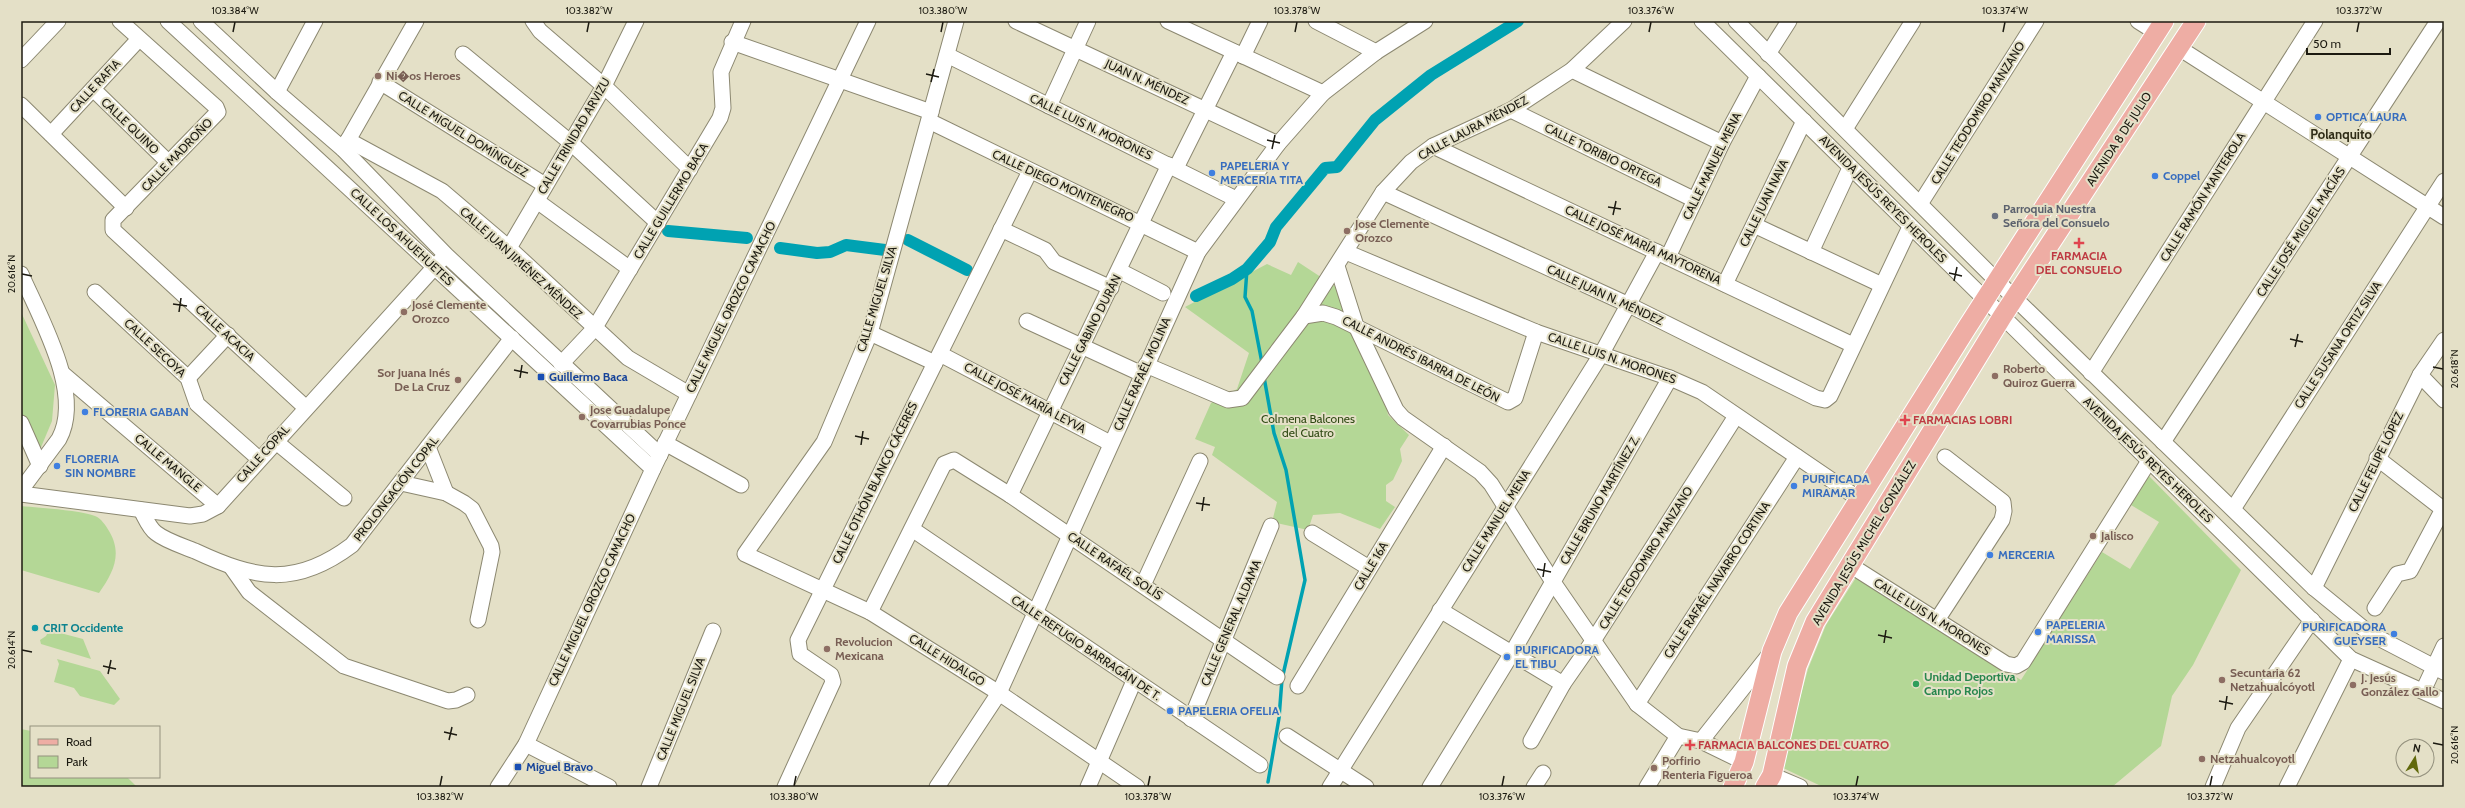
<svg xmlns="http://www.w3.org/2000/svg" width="2465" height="808" viewBox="0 0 2465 808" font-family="Cabin,sans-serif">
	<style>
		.green { fill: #b4d796 }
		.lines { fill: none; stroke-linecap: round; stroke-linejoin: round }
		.stream { stroke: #00a2b2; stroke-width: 3.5 }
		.canal { stroke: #00a2b2; stroke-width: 12 }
		.minor-casing { stroke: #8c8871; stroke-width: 17 }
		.major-casing { stroke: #fff; stroke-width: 21 }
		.minor { stroke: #fff; stroke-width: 15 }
		.major { stroke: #eeada4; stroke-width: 19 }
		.ticks { fill: none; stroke: #1c1a11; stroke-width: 1.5 }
		.education-dot { fill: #8d6e63; stroke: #e4e0c7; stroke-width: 1.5 }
		.shop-dot { fill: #3f7fe0; stroke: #e4e0c7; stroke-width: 1.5 }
		.worship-dot { fill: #6b7280; stroke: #e4e0c7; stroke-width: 1.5 }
		.health-dot { fill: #e0444e; stroke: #e4e0c7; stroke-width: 1.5 }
		.transit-dot { fill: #1a4fb4; stroke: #e4e0c7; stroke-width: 1.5 }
		.culture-dot { fill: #0f9aa8; stroke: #e4e0c7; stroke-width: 1.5 }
		.leisure-dot { fill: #2e9e5b; stroke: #e4e0c7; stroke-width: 1.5 }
		.labels { text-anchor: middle; stroke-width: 4; stroke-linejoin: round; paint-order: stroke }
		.education-label { font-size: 12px; font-weight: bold; fill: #785e54; stroke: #e4e0c7; text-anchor: start }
		.street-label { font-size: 12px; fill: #1c1a11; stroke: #e4e0c7 }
		.shop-label { font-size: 12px; font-weight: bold; fill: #366cbe; stroke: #e4e0c7; text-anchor: start }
		.worship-label { font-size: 12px; font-weight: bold; fill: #5b616d; stroke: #e4e0c7; text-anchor: start }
		.health-label { font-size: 12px; font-weight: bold; fill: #be3a42; stroke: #e4e0c7; text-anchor: start }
		.transit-label { font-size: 12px; font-weight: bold; fill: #164399; stroke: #e4e0c7; text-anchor: start }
		.park-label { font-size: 12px; fill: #2f4913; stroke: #e4e0c7 }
		.culture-label { font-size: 12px; font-weight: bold; fill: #0d838f; stroke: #e4e0c7; text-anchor: start }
		.leisure-label { font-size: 12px; font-weight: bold; fill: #27864d; stroke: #e4e0c7; text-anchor: start }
		.neighbourhood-label { font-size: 13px; font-weight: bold; fill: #2f2c17; stroke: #e4e0c7 }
		.neatline { fill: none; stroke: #1c1a11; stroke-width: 1.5 }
		.ticks-label { font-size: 10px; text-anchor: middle; fill: #1c1a11 }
	</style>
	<rect width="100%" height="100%" fill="#e4e0c7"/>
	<!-- green -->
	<g class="green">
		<polygon points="1298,262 1336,287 1385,399 1388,415 1409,435 1400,449 1402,461 1393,480 1386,485 1386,501 1395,507 1380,529 1340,513 1313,515 1308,530 1272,522 1277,502 1212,455 1215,447 1195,439 1211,403 1237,389 1249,353 1185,307 1267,264 1291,275"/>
		<polygon points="21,312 55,385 52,421 39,452 21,413"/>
		<polygon points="2149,476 2241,570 2193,665 2172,696 2161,746 2112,787 1823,787 1781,767 1808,669 1826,625 1857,576 2021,680 2102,552 2130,569 2159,522 2131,505"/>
		<path d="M21 506C40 508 79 510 95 516 101 518 106 526 109 531 123 554 113 573 99 593L21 570Z"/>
		<polygon points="49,630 83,639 91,659 41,644 40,640 46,636"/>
		<polygon points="57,659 100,671 120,699 114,705 80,696 74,688 54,682 59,664"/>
		<polygon points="21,729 31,731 31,777 127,777 137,787 21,787"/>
	</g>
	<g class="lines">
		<!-- stream -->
		<g class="stream">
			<polyline points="1247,269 1245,297 1252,311 1262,363"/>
			<polyline points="1264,377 1274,433 1286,470 1305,580 1282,679 1279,718 1268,782"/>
		</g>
		<!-- canal -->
		<g class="canal">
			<polyline points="668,231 747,238"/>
			<polyline points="908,240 967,270"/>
			<polyline points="780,248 817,253 830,252 846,245 885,250"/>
			<polyline points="1196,296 1232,279 1247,269 1270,242 1276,227 1325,168 1337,167 1375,120 1431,75 1518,21"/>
		</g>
		<!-- minor casing -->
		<g class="minor-casing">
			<g id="minor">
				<polyline points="120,21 216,107 218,112 113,220 113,230 305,407"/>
				<polyline points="168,21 653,469"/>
				<polyline points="201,21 277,92 343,149 446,255 660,455"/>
				<polyline points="533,21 540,31 604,86 690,169"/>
				<polyline points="956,21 870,333 824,442 745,554 870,612 999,693 1137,787"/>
				<polyline points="1016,21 1278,144"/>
				<polyline points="1168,21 1323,93"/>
				<polyline points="1316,21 1376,52"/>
				<polyline points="1702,21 2351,659 2444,701"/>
				<polyline points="1736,21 1998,282 2314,588 2369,633 2444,672"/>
				<polyline points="2138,21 2157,33"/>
				<polyline points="732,42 931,112"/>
				<polyline points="2179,48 2444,217"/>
				<polyline points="463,54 570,142 658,223"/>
				<polyline points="1768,54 1789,21"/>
				<polyline points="947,55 1236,199"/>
				<polyline points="1243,56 1260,21"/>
				<polyline points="21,60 58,21"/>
				<polyline points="1572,70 1722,143"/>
				<polyline points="380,82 545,185"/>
				<polyline points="93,89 168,162"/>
				<polyline points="277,92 315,21"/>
				<polyline points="21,105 126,208"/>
				<polyline points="1049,106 1088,21"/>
				<polyline points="1511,110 1695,200"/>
				<polyline points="929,121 1198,252"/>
				<polyline points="1845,129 1913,21"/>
				<polyline points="51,134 139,39"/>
				<polyline points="348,140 442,191 509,248 628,358 689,394"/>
				<polyline points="1433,146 1853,345"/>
				<polyline points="343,149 416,21"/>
				<polyline points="1176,168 1234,52"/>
				<polyline points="1383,192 1629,305 1816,398 1825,400 1830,396 1910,227"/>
				<polyline points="537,201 630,269"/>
				<polyline points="1920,204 2036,21"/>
				<polyline points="1754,225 1882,285"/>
				<polyline points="1001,229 1045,250 1054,262 1111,288"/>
				<polyline points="509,248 604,86 636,21"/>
				<polyline points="1346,252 1536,332 1670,378 1702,392 1859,499"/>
				<polyline points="1811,252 1850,168"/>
				<polyline points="1668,257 1722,143 1758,76"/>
				<polyline points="1337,266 1356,326 1396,410 1403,418 1480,472 1491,484 1553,582 1637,704 1678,736 1701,741 1744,762"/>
				<polyline points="1120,271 1163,293"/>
				<path d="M21 274C40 318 84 393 59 439L21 490"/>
				<polyline points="1725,284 1804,121"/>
				<polyline points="95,292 188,378 197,404 259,459"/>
				<polyline points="1304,316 1323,313 1336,317 1508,402 1515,398 1536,332"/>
				<polyline points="1027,321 1142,374"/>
				<polyline points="870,333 935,363"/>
				<polyline points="940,354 1110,443"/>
				<polyline points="561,364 594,329 720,118 723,108 721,72 743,21"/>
				<polyline points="1146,365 1228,400 1242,398 1304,316 1383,192 1411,162 1433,146 1511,110 1572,70 1624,21"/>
				<polyline points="2091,373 2315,21"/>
				<polyline points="63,374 218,506"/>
				<polyline points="2420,375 2444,400"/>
				<polyline points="188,378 228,335"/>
				<polyline points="21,423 40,466"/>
				<polyline points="275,441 344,498"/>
				<polyline points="2163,442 2438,21"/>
				<polyline points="665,443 741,485"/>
				<polyline points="428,447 446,493"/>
				<polyline points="2377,458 2444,510"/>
				<polyline points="401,483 446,493 464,503 472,509 491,546 492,552 478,620"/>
				<polyline points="21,494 190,516 203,514 218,506 441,260"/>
				<polyline points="1010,495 1169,165"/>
				<polyline points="2233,509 2444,181"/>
				<path d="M141 510C145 517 149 528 156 533 166 541 183 546 195 551 255 579 295 588 352 545L512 338"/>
				<polyline points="912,529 1260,765"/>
				<polyline points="1312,533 1369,568"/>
				<polyline points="1850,565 2006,664 2016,666 2023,662 2149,461"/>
				<polyline points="232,568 249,592 344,666 448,701 456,700 467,695"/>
				<polyline points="1143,585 1200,461"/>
				<polyline points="2314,588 2420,375 2444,340"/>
				<polyline points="2375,608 2397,574 2410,571 2443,509"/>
				<polyline points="1440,610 1563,684"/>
				<polyline points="870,612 944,464 954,460 1010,495 1277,677"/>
				<polyline points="1937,620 2002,520 2004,511 2003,502 1945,457"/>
				<polyline points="1298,686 1444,446"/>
				<polyline points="2423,691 2444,646"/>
				<polyline points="1637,704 1797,457"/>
				<polyline points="1191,719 1271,526"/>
				<polyline points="1287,736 1366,787"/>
				<polyline points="1531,741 1563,684 1593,641 1736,416"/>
				<polyline points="1701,741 1769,655"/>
				<polyline points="526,744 609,787"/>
				<polyline points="1772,775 1800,787"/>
				<polyline points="498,787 526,744 653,469 868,21"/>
				<polyline points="649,787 713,631"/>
				<polyline points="785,787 833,682 831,675 800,654 798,640 1030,171"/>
				<polyline points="937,787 999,693 1198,252 1278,144 1323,93 1376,52 1425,21"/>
				<polyline points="1088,787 1134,681"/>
				<polyline points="1330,787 1602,353 1657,252"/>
				<polyline points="1430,787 1512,653 1670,378"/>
				<polyline points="1534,787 1543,773"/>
				<polyline points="1647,787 1678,736"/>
				<polyline points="2213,787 2238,728 2312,620"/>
				<polyline points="2287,787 2351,659"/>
			</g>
		</g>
		<!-- major casing -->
		<g class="major-casing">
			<g id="major">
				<polyline points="1733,787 1744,762 1772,651 1788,613 1966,329 2164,21"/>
				<polyline points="1765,787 1772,775 1797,666 1815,622 2002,317 2196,21"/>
			</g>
		</g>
		<!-- minor -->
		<use href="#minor" class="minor"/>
		<!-- major -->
		<use href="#major" class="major"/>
	</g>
	<!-- ticks -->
	<path class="ticks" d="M233 32 235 22M587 32 589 22M941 32 943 22M1295 32 1297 22M1649 32 1651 22M2003 32 2005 22M2357 32 2359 22M926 74 939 77M931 82 934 69M1267 140 1280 143M1272 149 1275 135M1608 207 1621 209M1613 215 1616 201M1949 273 1962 276M22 274 32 276M1954 281 1957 267M173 304 187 306M179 312 181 298M2290 339 2303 342M2295 347 2298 334M2433 367 2443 369M514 370 528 373M520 378 522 365M855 436 869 439M861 445 863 431M1196 503 1210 505M1202 511 1204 497M1537 569 1551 572M1543 577 1545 563M1878 635 1892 638M1884 643 1886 630M22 650 32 652M103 666 116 669M108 674 111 660M2219 701 2233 704M2225 710 2227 696M444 732 457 735M449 740 452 727M2433 743 2443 745M440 786 442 776M794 786 796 776M1148 786 1150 776M1502 786 1504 776M1856 786 1858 776M2210 786 2212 776"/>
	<!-- markers -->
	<g class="education-dot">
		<circle cx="378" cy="76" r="4"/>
		<circle cx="1347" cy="231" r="4"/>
		<circle cx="404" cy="312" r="4"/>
		<circle cx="1995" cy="376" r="4"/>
		<circle cx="458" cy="380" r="4"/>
		<circle cx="582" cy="417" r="4"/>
		<circle cx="2093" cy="536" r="4"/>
		<circle cx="827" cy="649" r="4"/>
		<circle cx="2222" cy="680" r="4"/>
		<circle cx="2353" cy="685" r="4"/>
		<circle cx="2202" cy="759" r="4"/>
		<circle cx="1654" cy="768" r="4"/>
	</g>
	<g class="shop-dot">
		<circle cx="2318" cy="117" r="4"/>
		<circle cx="1212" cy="173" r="4"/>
		<circle cx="2155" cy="176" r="4"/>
		<circle cx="85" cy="412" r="4"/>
		<circle cx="57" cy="466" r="4"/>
		<circle cx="1794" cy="486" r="4"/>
		<circle cx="1990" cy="555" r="4"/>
		<circle cx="2038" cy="632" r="4"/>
		<circle cx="2394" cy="634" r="4"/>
		<circle cx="1507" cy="657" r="4"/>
		<circle cx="1170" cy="711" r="4"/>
	</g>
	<circle class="worship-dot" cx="1995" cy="216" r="4"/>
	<g class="health-dot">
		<path d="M2077 237h4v4h4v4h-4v4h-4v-4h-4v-4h4z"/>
		<path d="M1903 414h4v4h4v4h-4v4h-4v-4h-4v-4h4z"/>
		<path d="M1688 739h4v4h4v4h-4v4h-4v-4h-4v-4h4z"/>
	</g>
	<g class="transit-dot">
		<rect x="537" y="373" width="8" height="8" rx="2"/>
		<rect x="514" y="763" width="8" height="8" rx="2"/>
	</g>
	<circle class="culture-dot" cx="35" cy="628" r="4"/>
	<circle class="leisure-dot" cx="1916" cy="684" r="4"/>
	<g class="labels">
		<!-- education labels -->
		<g class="education-label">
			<text x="386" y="80">Ni�os Heroes</text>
			<text x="1355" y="228">Jose Clemente<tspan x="1355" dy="14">Orozco</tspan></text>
			<text x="412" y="309">José Clemente<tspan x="412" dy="14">Orozco</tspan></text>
			<text x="2003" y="373">Roberto<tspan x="2003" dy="14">Quiroz Guerra</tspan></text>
			<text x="450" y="377" text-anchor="end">Sor Juana Inés<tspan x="450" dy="14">De La Cruz</tspan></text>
			<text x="590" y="414">Jose Guadalupe<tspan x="590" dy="14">Covarrubias Ponce</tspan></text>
			<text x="2101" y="540">Jalisco</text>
			<text x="835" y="646">Revolucion<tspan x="835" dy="14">Mexicana</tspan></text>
			<text x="2230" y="677">Secuntaria 62<tspan x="2230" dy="14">Netzahualcóyotl</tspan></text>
			<text x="2361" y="682">J. Jesús<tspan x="2361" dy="14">González Gallo</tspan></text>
			<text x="2210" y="763">Netzahualcoyotl</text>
			<text x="1662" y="765">Porfirio<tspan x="1662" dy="14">Renteria Figueroa</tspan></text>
		</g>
		<!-- street labels -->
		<g class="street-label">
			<text transform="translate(1147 82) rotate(25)" y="4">JUAN N. MÉNDEZ</text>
			<text transform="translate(95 86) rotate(-47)" y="4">CALLE RAFIA</text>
			<text transform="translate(1978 113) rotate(-58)" y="4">CALLE TEODOMIRO MANZANO</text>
			<text transform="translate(130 126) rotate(44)" y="4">CALLE QUINO</text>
			<text transform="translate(1091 127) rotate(26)" y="4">CALLE LUIS N. MORONES</text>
			<text transform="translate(1473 128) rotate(-28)" y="4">CALLE LAURA MÉNDEZ</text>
			<text transform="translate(463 134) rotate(32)" y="4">CALLE MIGUEL DOMÍNGUEZ</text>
			<text transform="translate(574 136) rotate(-60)" y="4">CALLE TRINIDAD ARVIZU</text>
			<text transform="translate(2119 139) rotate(-57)" y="4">AVENIDA 8 DE JULIO</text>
			<text transform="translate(177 155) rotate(-46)" y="4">CALLE MADROÑO</text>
			<text transform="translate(1603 155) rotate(26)" y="4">CALLE TORIBIO ORTEGA</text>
			<text transform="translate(1712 166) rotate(-64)" y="4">CALLE MANUEL MENA</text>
			<text transform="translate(1063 186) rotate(25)" y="4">CALLE DIEGO MONTENEGRO</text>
			<text transform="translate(2203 197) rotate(-58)" y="4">CALLE RAMÓN MANTEROLA</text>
			<text transform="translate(1883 199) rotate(45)" y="4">AVENIDA JESÚS REYES HEROLES</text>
			<text transform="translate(671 201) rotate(-59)" y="4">CALLE GUILLERMO BACA</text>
			<text transform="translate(1764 203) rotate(-64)" y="4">CALLE JUAN NAVA</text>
			<text transform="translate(2301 232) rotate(-57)" y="4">CALLE JOSÉ MIGUEL MACÍAS</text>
			<text transform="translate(402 237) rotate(43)" y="4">CALLE LOS AHUEHUETES</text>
			<text transform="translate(1643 245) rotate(25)" y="4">CALLE JOSÉ MARÍA MAYTORENA</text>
			<text transform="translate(521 263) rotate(42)" y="4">CALLE JUAN JIMÉNEZ MÉNDEZ</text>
			<text transform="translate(1605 295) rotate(25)" y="4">CALLE JUAN N. MÉNDEZ</text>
			<text transform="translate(877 299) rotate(-73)" y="4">CALLE MIGUEL SILVA</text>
			<text transform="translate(731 307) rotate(-64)" y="4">CALLE MIGUEL OROZCO CAMACHO</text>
			<text transform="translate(1090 330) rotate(-63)" y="4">CALLE GABINO DURÁN</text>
			<text transform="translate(225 333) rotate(43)" y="4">CALLE ACACIA</text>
			<text transform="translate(2338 345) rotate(-57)" y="4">CALLE SUSANA ORTIZ SILVA</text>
			<text transform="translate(155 348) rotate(43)" y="4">CALLE SECOYA</text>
			<text transform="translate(1612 358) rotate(19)" y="4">CALLE LUIS N. MORONES</text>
			<text transform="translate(1421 359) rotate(27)" y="4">CALLE ANDRÉS IBARRA DE LEÓN</text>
			<text transform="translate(1142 374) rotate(-66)" y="4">CALLE RAFAÉL MOLINA</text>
			<text transform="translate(1025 398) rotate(28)" y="4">CALLE JOSÉ MARÍA LEYVA</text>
			<text transform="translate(263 454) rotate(-48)" y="4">CALLE COPAL</text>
			<text transform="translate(2148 460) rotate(44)" y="4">AVENIDA JESÚS REYES HEROLES</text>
			<text transform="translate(2376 462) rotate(-64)" y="4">CALLE FELIPE LÓPEZ</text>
			<text transform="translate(168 463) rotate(40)" y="4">CALLE MANGLE</text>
			<text transform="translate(875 483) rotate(-64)" y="4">CALLE OTHÓN BLANCO CÁCERES</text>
			<text transform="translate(396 489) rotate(-52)" y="4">PROLONGACIÓN COPAL</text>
			<text transform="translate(1600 500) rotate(-60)" y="4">CALLE BRUNO MARTÍNEZ Z.</text>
			<text transform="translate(1496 521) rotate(-58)" y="4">CALLE MANUEL MENA</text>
			<text transform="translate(1864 543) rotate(-59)" y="4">AVENIDA JESÚS MICHEL GONZÁLEZ</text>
			<text transform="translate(1646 558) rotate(-58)" y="4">CALLE TEODOMIRO MANZANO</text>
			<text transform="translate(1115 566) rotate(34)" y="4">CALLE RAFAÉL SOLÍS</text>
			<text transform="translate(1371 566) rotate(-59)" y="4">CALLE 16A</text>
			<text transform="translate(1717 580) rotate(-57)" y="4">CALLE RAFAÉL NAVARRO CORTINA</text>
			<text transform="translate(592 600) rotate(-65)" y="4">CALLE MIGUEL OROZCO CAMACHO</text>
			<text transform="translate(1932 617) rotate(32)" y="4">CALLE LUIS N. MORONES</text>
			<text transform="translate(1231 623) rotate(-67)" y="4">CALLE GENERAL ALDAMA</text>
			<text transform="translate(1086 648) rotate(34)" y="4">CALLE REFUGIO BARRAGÁN DE T.</text>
			<text transform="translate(947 660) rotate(32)" y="4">CALLE HIDALGO</text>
			<text transform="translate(681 709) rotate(-68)" y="4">CALLE MIGUEL SILVA</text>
		</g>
		<!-- shop labels -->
		<g class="shop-label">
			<text x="2326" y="121">OPTICA LAURA</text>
			<text x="1220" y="170">PAPELERIA Y<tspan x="1220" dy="14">MERCERIA TITA</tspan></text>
			<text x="2163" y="180">Coppel</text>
			<text x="93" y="416">FLORERIA GABAN</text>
			<text x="65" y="463">FLORERIA<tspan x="65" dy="14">SIN NOMBRE</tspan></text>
			<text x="1802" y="483">PURIFICADA<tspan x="1802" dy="14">MIRAMAR</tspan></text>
			<text x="1998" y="559">MERCERIA</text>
			<text x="2046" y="629">PAPELERIA<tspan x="2046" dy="14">MARISSA</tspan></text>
			<text x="2386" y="631" text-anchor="end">PURIFICADORA<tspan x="2386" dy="14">GUEYSER</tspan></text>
			<text x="1515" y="654">PURIFICADORA<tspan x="1515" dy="14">EL TIBU</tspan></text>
			<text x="1178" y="715">PAPELERIA OFELIA</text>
		</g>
		<!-- worship labels -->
		<g class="worship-label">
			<text x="2003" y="213">Parroquia Nuestra<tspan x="2003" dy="14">Señora del Consuelo</tspan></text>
		</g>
		<!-- health labels -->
		<g class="health-label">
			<text x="2079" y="260" text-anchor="middle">FARMACIA<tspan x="2079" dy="14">DEL CONSUELO</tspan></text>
			<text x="1913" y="424">FARMACIAS LOBRI</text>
			<text x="1698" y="749">FARMACIA BALCONES DEL CUATRO</text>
		</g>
		<!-- transit labels -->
		<g class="transit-label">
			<text x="549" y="381">Guillermo Baca</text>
			<text x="526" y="771">Miguel Bravo</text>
		</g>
		<!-- park labels -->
		<g class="park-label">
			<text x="1308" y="423">Colmena Balcones<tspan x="1308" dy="14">del Cuatro</tspan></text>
		</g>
		<!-- culture labels -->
		<g class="culture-label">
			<text x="43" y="632">CRIT Occidente</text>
		</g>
		<!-- leisure labels -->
		<g class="leisure-label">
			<text x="1924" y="681">Unidad Deportiva<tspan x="1924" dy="14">Campo Rojos</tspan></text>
		</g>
		<!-- neighbourhood labels -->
		<g class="neighbourhood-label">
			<text x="2341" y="139">Polanquito</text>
		</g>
	</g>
	<!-- border -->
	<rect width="2465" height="808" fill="none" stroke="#e4e0c7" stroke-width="44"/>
	<!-- legend -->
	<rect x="30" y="726" width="130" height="52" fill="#e4e0c7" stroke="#94917e"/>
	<rect x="38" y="739" width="20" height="6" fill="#eeada4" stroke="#94917e"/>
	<text x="66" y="746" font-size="12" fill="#1c1a11">Road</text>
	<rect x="38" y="756" width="20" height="12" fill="#b4d796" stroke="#94917e"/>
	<text x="66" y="766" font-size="12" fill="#1c1a11">Park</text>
	<!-- north arrow -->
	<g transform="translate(2415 758) rotate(11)"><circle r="19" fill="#e4e0c7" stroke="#94917e"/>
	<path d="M0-3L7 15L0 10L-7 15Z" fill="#61690c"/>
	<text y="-6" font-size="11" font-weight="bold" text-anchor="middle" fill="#1c1a11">N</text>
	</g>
	<!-- scale -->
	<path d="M2307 48v6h83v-6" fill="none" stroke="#1c1a11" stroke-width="2"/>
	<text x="2313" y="48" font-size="12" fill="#1c1a11" stroke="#e4e0c7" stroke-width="3" paint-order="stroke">50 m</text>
	<rect x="22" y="22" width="2421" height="764" class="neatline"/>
	<g class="ticks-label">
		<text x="235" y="14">103.384°W</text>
		<text x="589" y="14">103.382°W</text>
		<text x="943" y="14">103.380°W</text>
		<text x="1297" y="14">103.378°W</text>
		<text x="1651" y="14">103.376°W</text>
		<text x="2005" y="14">103.374°W</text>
		<text x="2359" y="14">103.372°W</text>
		<text transform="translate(11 274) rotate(-90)" y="4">20.616°N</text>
		<text transform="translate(2454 369) rotate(-90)" y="4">20.618°N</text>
		<text transform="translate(11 650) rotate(-90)" y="4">20.614°N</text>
		<text transform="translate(2454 745) rotate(-90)" y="4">20.616°N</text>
		<text x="440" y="800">103.382°W</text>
		<text x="794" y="800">103.380°W</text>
		<text x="1148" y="800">103.378°W</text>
		<text x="1502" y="800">103.376°W</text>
		<text x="1856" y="800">103.374°W</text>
		<text x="2210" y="800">103.372°W</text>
	</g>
</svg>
